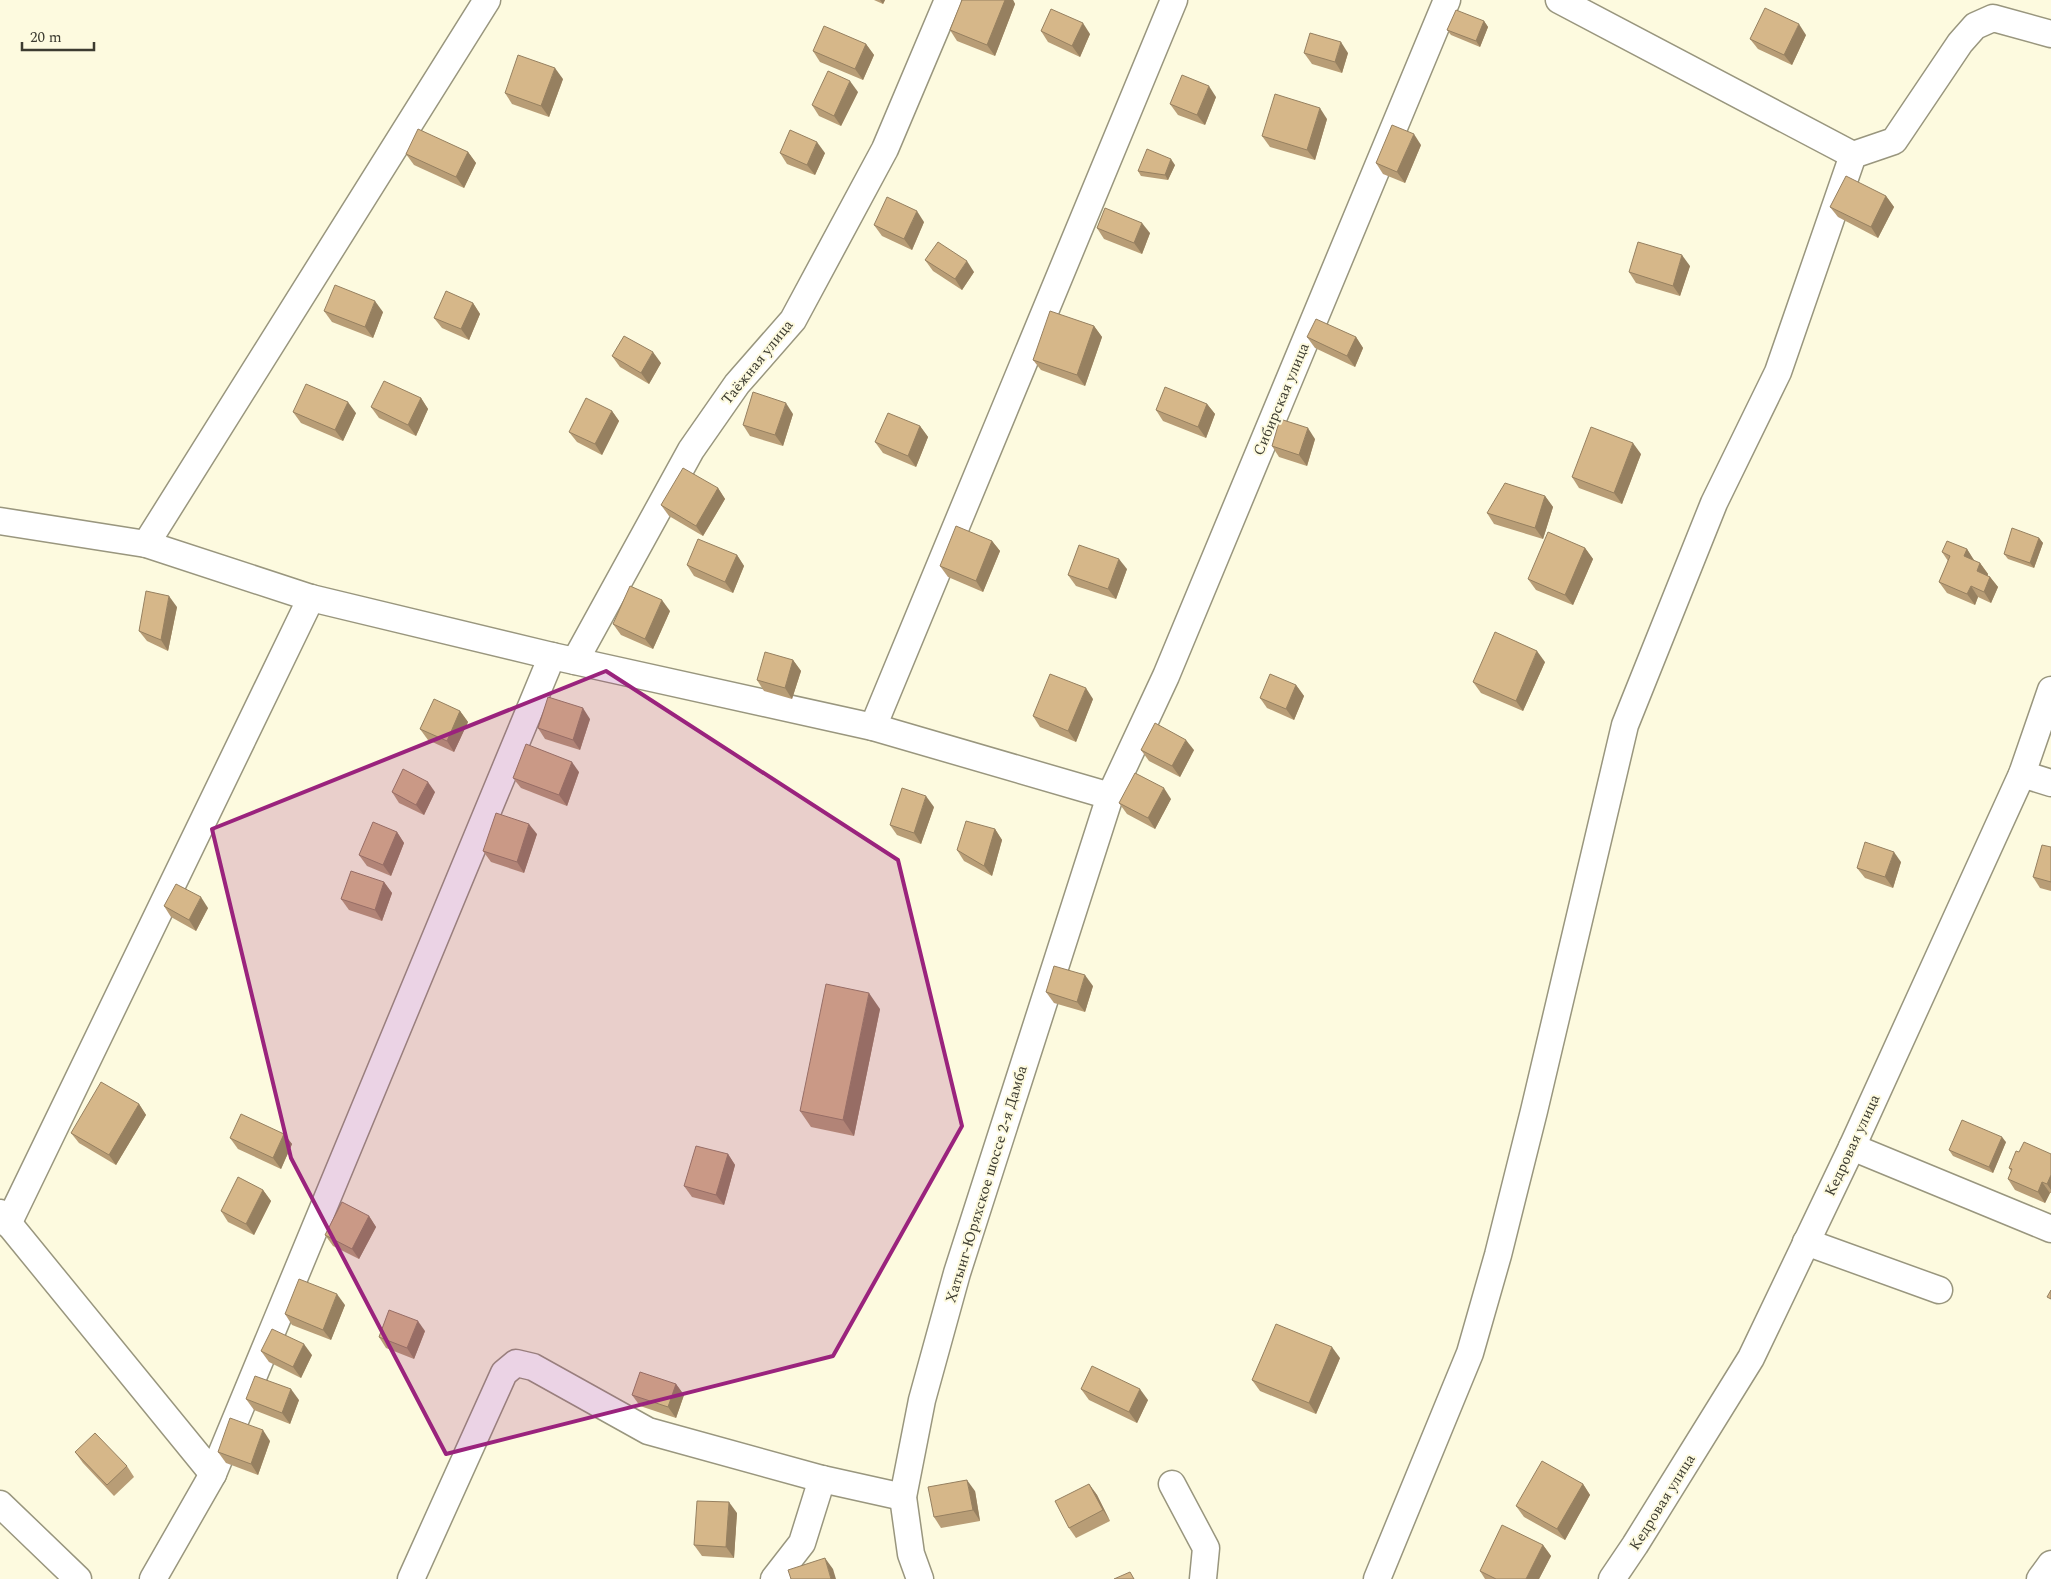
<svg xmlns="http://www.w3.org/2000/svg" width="2051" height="1579" viewBox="0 0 2051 1579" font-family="Spectral,serif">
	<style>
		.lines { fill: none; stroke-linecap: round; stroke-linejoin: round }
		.minor-casing { stroke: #99967e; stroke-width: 29 }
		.minor { stroke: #fff; stroke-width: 26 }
		.wall { fill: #b89d76 }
		.shaded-wall { fill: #968060 }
		.building { fill: #d6b789; stroke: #968060 }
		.marked { fill: #9a237d; fill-opacity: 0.2; stroke: #9a237d; stroke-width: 4; stroke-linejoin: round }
		.labels { text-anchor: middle; stroke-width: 4; stroke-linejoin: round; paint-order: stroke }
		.street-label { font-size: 15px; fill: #3c3b30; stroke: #fdfadf }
	</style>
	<rect width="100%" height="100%" fill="#fdfadf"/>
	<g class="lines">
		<!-- minor casing -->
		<g class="minor-casing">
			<g id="minor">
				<polyline points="1559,0 1853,155"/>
				<polyline points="0,521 146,544 311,598 552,656 873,727 1110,796"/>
				<polyline points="146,544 487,0"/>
				<polyline points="575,661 691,450 737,384 793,320 885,149 948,0"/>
				<polyline points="873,727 1174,0"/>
				<polyline points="2022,774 2051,783"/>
				<polyline points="1852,1147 2051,1229"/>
				<polyline points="0,1213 213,1474"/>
				<polyline points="8,1224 311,598"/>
				<polyline points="1806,1242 1939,1290"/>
				<polyline points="1172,1484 1206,1548 1203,1579"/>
				<polyline points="0,1504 78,1579"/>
				<polyline points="153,1579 213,1474 552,656"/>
				<polyline points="411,1579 504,1373 516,1363 533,1367 648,1431 822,1479 903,1497"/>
				<polyline points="774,1579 802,1543 822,1479"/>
				<polyline points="920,1579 911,1554 903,1497 922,1400 957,1273 1110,796 1166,676 1447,0"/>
				<polyline points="1377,1579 1470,1353 1498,1255 1534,1111 1625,725 1714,503 1778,372 1853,155 1894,141 1960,43 1975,26 1993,18 2051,34"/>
				<polyline points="1612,1579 1635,1545 1751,1358 1852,1147 2022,774 2051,690"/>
				<polyline points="2040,1579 2051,1564"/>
			</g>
		</g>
		<!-- minor -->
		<use href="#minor" class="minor"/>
	</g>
	<!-- wall -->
	<g class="wall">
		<polygon points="874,0 885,0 883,4"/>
		<polygon points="962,0 1013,0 1015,4 995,56 957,41 950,30"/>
		<polygon points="1484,21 1488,27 1480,47 1451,35 1447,30"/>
		<polygon points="1041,31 1090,34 1080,57 1048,42"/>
		<polygon points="1806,35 1792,65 1758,49 1750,39"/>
		<polygon points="866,44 874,55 863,80 820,62 813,51"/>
		<polygon points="1304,53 1348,53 1342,73 1312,64"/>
		<polygon points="563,79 549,117 512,104 505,93"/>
		<polygon points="858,92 841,126 819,116 812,105"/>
		<polygon points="1216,97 1205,125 1178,115 1170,104"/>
		<polygon points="1327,119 1315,160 1270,147 1262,136"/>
		<polygon points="1421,145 1405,183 1383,174 1376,163"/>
		<polygon points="468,152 476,163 464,188 414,165 406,154"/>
		<polygon points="780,153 825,153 815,175 787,164"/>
		<polygon points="1175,165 1168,180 1141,176 1138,171"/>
		<polygon points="1886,196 1894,207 1878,238 1838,217 1830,207"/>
		<polygon points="924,222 912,250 882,236 874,225"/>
		<polygon points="1097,228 1150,233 1142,254 1104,239"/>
		<polygon points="925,260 974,272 962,290 933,271"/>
		<polygon points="1690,266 1680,296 1636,283 1629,272"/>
		<polygon points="473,303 480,314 469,340 442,328 434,318"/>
		<polygon points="324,311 383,312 373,338 332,322"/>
		<polygon points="1094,326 1102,337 1085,386 1041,370 1033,360"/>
		<polygon points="1307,337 1356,337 1363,348 1355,367 1315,348"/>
		<polygon points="612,356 661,363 649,384 620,367"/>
		<polygon points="421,398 428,409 416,436 379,418 371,407"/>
		<polygon points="1207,404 1215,414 1206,438 1163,421 1156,410"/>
		<polygon points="612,411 619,421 602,455 577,442 569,432"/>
		<polygon points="293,412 356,413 343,441 301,423"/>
		<polygon points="793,414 783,446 750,436 743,425"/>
		<polygon points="920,426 928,437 916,467 883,453 875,442"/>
		<polygon points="1315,439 1307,466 1279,457 1272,446"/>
		<polygon points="1641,454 1622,504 1579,488 1572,477"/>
		<polygon points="718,488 725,499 703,536 669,516 661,505"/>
		<polygon points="1545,496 1553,507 1543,539 1494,524 1487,513"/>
		<polygon points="2039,538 2043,543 2034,568 2008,559 2004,554"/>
		<polygon points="992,541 1000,551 983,592 948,577 940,566"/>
		<polygon points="1585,548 1593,559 1573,605 1536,590 1528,579"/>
		<polygon points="1967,549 1974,561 1980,563 1988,574 1988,576 1990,577 1998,587 1991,603 1978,597 1975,605 1947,593 1939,582 1948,561 1942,552"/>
		<polygon points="737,555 744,566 733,593 694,576 687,565"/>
		<polygon points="1127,569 1116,599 1076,586 1068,575"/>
		<polygon points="177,607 168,651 147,641 139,631"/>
		<polygon points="670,611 653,649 621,635 613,624"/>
		<polygon points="793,660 801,671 792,699 764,691 757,680"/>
		<polygon points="1545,662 1523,711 1481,693 1473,682"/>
		<polygon points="1296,685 1304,696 1294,720 1267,708 1260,698"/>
		<polygon points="1093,699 1076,742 1040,727 1033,716"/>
		<polygon points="460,711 468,722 454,752 428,740 420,729"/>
		<polygon points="590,719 580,750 545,739 538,728"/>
		<polygon points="1141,750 1194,750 1180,777 1149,761"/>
		<polygon points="579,772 567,806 521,788 513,778"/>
		<polygon points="392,792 435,792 424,815 399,803"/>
		<polygon points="1171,799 1155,829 1127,814 1119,803"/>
		<polygon points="934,807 921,844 897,835 890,825"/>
		<polygon points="995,829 1002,840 992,876 964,861 957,850"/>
		<polygon points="397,832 404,843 391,876 367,866 359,855"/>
		<polygon points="537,834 524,873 491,862 483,851"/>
		<polygon points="2051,847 2051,891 2040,888 2033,877"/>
		<polygon points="1901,862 1893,888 1865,878 1857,868"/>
		<polygon points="384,882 392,893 382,921 349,910 341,899"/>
		<polygon points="164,906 208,908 196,931 171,917"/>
		<polygon points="1093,986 1085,1012 1054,1003 1046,992"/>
		<polygon points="880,1009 854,1136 811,1127 800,1111"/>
		<polygon points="139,1104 146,1115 116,1165 79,1143 71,1133"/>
		<polygon points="284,1134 292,1144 281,1169 238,1149 230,1138"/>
		<polygon points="2006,1142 1993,1173 1953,1156 1949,1150"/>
		<polygon points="2019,1152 2051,1154 2051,1193 2050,1193 2045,1203 2015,1190 2008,1179 2011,1171 2009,1168"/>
		<polygon points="728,1154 735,1165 724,1205 692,1197 684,1186"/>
		<polygon points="263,1190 271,1201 254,1235 228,1222 221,1211"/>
		<polygon points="369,1216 376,1227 359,1259 333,1246 325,1235"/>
		<polygon points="345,1305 331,1340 292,1325 285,1314"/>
		<polygon points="425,1331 414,1359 386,1348 379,1337"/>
		<polygon points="261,1351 312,1355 301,1378 269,1362"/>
		<polygon points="1340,1358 1316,1414 1260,1391 1252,1380"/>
		<polygon points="676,1384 684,1395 676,1418 640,1406 632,1395"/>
		<polygon points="1081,1389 1148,1400 1137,1423 1089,1400"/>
		<polygon points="246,1399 299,1400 290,1424 254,1410"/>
		<polygon points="270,1441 258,1475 226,1463 218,1452"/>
		<polygon points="75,1452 127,1466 134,1477 114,1496 83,1463"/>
		<polygon points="1089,1484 1097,1495 1110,1521 1076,1538 1069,1528"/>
		<polygon points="1583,1484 1590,1495 1565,1540 1524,1517 1516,1506"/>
		<polygon points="975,1491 980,1521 941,1528 934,1517"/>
		<polygon points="737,1513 734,1558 702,1556 694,1545"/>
		<polygon points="1543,1545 1551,1556 1539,1579 1485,1579 1480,1571"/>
	</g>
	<!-- shaded-wall -->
	<g class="shaded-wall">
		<polygon points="880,0 885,0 883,4"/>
		<polygon points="1005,0 1013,0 1015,4 995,56 987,45"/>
		<polygon points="1484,21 1488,27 1480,47 1476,41"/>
		<polygon points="1083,23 1090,34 1080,57 1072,46"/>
		<polygon points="1799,24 1806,35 1792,65 1784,55"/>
		<polygon points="1341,42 1348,53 1342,73 1335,62"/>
		<polygon points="866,44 874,55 863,80 855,69"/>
		<polygon points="555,68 563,79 549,117 541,106"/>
		<polygon points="850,81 858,92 841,126 834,116"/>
		<polygon points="1209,86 1216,97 1205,125 1197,115"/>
		<polygon points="1320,108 1327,119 1315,160 1307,150"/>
		<polygon points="1414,134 1421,145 1405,183 1397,172"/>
		<polygon points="817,142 825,153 815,175 807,165"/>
		<polygon points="468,152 476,163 464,188 456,177"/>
		<polygon points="1171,159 1175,165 1168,180 1165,175"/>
		<polygon points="1886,196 1894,207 1878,238 1871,227"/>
		<polygon points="917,211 924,222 912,250 904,239"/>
		<polygon points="1142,223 1150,233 1142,254 1134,243"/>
		<polygon points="1682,255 1690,266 1680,296 1673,286"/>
		<polygon points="967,261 974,272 962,290 955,279"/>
		<polygon points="375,301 383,312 373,338 365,327"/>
		<polygon points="473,303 480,314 469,340 461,329"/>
		<polygon points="1094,326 1102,337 1085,386 1077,375"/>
		<polygon points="1356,337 1363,348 1355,367 1347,356"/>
		<polygon points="653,352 661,363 649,384 641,373"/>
		<polygon points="421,398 428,409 416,436 408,425"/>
		<polygon points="348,402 356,413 343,441 335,430"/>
		<polygon points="786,403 793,414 783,446 775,435"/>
		<polygon points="1207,404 1215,414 1206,438 1198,427"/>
		<polygon points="612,411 619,421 602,455 595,444"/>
		<polygon points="920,426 928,437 916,467 908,456"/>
		<polygon points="1308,428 1315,439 1307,466 1299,455"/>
		<polygon points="1633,443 1641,454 1622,504 1614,493"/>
		<polygon points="718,488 725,499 703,536 696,526"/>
		<polygon points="1545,496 1553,507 1543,539 1535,528"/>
		<polygon points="2039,538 2043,543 2034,568 2030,563"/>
		<polygon points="992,541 1000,551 983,592 976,581"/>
		<polygon points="1585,548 1593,559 1573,605 1565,595"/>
		<polygon points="1967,549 1974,560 1971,567 1964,556"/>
		<polygon points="737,555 744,566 733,593 725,582"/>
		<polygon points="1119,559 1127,569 1116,599 1108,589"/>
		<polygon points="1980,563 1988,574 1985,582 1977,571"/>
		<polygon points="1990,577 1998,587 1991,603 1984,592"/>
		<polygon points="1971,586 1978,597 1975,605 1967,594"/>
		<polygon points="169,596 177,607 168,651 161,640"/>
		<polygon points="662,600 670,611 653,649 645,639"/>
		<polygon points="1537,651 1545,662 1523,711 1516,701"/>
		<polygon points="793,660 801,671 792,699 785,688"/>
		<polygon points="1296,685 1304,696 1294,720 1286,709"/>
		<polygon points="1086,688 1093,699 1076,742 1068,731"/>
		<polygon points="583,708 590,719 580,750 573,740"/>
		<polygon points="460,711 468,722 454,752 447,741"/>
		<polygon points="1186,740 1194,750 1180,777 1172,766"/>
		<polygon points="572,762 579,772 567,806 559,795"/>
		<polygon points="428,782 435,792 424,815 416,805"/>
		<polygon points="1164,788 1171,799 1155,829 1148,818"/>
		<polygon points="926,796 934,807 921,844 914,833"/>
		<polygon points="529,824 537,834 524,873 517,862"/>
		<polygon points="995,829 1002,840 992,876 984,866"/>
		<polygon points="397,832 404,843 391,876 383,865"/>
		<polygon points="1894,852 1901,862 1893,888 1885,877"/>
		<polygon points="384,882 392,893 382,921 375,910"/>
		<polygon points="201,897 208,908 196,931 189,920"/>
		<polygon points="1085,975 1093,986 1085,1012 1077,1002"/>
		<polygon points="869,993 880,1009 854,1136 843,1120"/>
		<polygon points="139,1104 146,1115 116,1165 109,1155"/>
		<polygon points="284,1134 292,1144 281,1169 273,1158"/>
		<polygon points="2002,1137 2006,1142 1993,1173 1989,1167"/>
		<polygon points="728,1154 735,1165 724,1205 716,1195"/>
		<polygon points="2051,1175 2051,1190 2047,1184"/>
		<polygon points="2042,1182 2050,1193 2045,1203 2038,1192"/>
		<polygon points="263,1190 271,1201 254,1235 246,1224"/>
		<polygon points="369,1216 376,1227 359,1259 352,1249"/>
		<polygon points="337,1294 345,1305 331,1340 323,1330"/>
		<polygon points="418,1321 425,1331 414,1359 407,1348"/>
		<polygon points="304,1344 312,1355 301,1378 293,1367"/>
		<polygon points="1332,1347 1340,1358 1316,1414 1309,1403"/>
		<polygon points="676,1384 684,1395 676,1418 668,1407"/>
		<polygon points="291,1389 299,1400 290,1424 282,1413"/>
		<polygon points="1140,1389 1148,1400 1137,1423 1129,1412"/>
		<polygon points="263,1430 270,1441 258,1475 251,1464"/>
		<polygon points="967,1480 975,1491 980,1521 973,1510"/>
		<polygon points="1089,1484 1097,1495 1110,1521 1103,1510"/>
		<polygon points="1583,1484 1590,1495 1565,1540 1557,1529"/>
		<polygon points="729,1502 737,1513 734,1558 726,1547"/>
		<polygon points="1543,1545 1551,1556 1539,1579 1526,1579"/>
		<polygon points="825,1558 833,1569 836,1579 831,1579"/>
	</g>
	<!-- building -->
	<g class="building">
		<polygon points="962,0 1005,0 987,45 950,30"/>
		<polygon points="1765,8 1799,24 1784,55 1750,39"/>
		<polygon points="1051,9 1083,23 1072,46 1041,31"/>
		<polygon points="1456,10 1484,21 1476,41 1447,30"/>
		<polygon points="824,26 866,44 855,69 813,51"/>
		<polygon points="1310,33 1341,42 1335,62 1304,53"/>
		<polygon points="518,55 555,68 541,106 505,93"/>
		<polygon points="828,71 850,81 834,116 812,105"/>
		<polygon points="1182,75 1209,86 1197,115 1170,104"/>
		<polygon points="1275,94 1320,108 1307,150 1262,136"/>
		<polygon points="1392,125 1414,134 1397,172 1376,163"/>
		<polygon points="418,129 468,152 456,177 406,154"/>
		<polygon points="790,130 817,142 807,165 780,153"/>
		<polygon points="1147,149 1171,159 1165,175 1138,171"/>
		<polygon points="1846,176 1886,196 1871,227 1830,207"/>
		<polygon points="887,197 917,211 904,239 874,225"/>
		<polygon points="1105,208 1142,223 1134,243 1097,228"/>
		<polygon points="938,242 967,261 955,279 925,260"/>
		<polygon points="1638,242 1682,255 1673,286 1629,272"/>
		<polygon points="335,285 375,301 365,327 324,311"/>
		<polygon points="446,291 473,303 461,329 434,318"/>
		<polygon points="1050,311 1094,326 1077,375 1033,360"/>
		<polygon points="1316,319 1356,337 1347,356 1307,337"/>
		<polygon points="624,336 653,352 641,373 612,356"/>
		<polygon points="384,381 421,398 408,425 371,407"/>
		<polygon points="306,384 348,402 335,430 293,412"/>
		<polygon points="1165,387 1207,404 1198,427 1156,410"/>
		<polygon points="753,392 786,403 775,435 743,425"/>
		<polygon points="586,398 612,411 595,444 569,432"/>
		<polygon points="888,413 920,426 908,456 875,442"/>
		<polygon points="1280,419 1308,428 1299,455 1272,446"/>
		<polygon points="1591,427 1633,443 1614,493 1572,477"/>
		<polygon points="683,468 718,488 696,526 661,505"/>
		<polygon points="1505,483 1545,496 1535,528 1487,513"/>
		<polygon points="956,526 992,541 976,581 940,566"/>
		<polygon points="2012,528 2039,538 2030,563 2004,554"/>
		<polygon points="1548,532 1585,548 1565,595 1528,579"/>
		<polygon points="698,539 737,555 725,582 687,565"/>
		<polygon points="1947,541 1967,549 1964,556 1980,563 1977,571 1990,577 1984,592 1971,586 1967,594 1939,582 1950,556 1942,552"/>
		<polygon points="1079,545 1119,559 1108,589 1068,575"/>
		<polygon points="630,586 662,600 645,639 613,624"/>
		<polygon points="146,591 169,596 161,640 139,631"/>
		<polygon points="1495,632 1537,651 1516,701 1473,682"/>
		<polygon points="765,652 793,660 785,688 757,680"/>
		<polygon points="1050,674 1086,688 1068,731 1033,716"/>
		<polygon points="1270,674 1296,685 1286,709 1260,698"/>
		<polygon points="548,697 583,708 573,740 538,728"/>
		<polygon points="434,699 460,711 447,741 420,729"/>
		<polygon points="1155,723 1186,740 1172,766 1141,750"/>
		<polygon points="526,744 572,762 559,795 513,778"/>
		<polygon points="403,769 428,782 416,805 392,792"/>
		<polygon points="1135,773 1164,788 1148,818 1119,803"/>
		<polygon points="902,788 926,796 914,833 890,825"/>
		<polygon points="496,813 529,824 517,862 483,851"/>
		<polygon points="966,821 995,829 984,866 957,850"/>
		<polygon points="373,822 397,832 383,865 359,855"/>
		<polygon points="1865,842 1894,852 1885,877 1857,868"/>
		<polygon points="2042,845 2051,847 2051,882 2033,877"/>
		<polygon points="351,871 384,882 375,910 341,899"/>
		<polygon points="176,884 201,897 189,920 164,906"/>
		<polygon points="1054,966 1085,975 1077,1002 1046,992"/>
		<polygon points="826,984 869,993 843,1120 800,1111"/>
		<polygon points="101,1082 139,1104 109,1155 71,1133"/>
		<polygon points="241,1114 284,1134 273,1158 230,1138"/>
		<polygon points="1962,1120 2002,1137 1989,1167 1949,1150"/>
		<polygon points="2024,1142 2051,1154 2051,1175 2047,1184 2042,1182 2038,1192 2008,1179 2012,1169 2009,1168 2016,1151 2019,1152"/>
		<polygon points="696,1146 728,1154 716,1195 684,1186"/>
		<polygon points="238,1177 263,1190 246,1224 221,1211"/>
		<polygon points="342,1202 369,1216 352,1249 325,1235"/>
		<polygon points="299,1279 337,1294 323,1330 285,1314"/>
		<polygon points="2051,1290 2051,1299 2047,1297"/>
		<polygon points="389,1310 418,1321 407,1348 379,1337"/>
		<polygon points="1276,1324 1332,1347 1309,1403 1252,1380"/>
		<polygon points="272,1329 304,1344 293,1367 261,1351"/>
		<polygon points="1092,1366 1140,1389 1129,1412 1081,1389"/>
		<polygon points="640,1372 676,1384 668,1407 632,1395"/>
		<polygon points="255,1376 291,1389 282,1413 246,1399"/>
		<polygon points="230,1418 263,1430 251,1464 218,1452"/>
		<polygon points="95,1433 127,1466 107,1485 75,1452"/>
		<polygon points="1542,1461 1583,1484 1557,1529 1516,1506"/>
		<polygon points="967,1480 973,1510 934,1517 928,1487"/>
		<polygon points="1089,1484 1103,1510 1069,1528 1055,1501"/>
		<polygon points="697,1501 729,1502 726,1547 694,1545"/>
		<polygon points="1502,1525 1543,1545 1526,1579 1496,1579 1480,1571"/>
		<polygon points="825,1558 831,1579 791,1579 788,1570"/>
		<polygon points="1130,1572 1134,1579 1114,1579"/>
	</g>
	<!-- marked area -->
	<path class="marked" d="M606 671 898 860 962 1126 833 1356 446 1454 291 1158 212 829Z"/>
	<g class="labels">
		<!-- street labels -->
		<g class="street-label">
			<text transform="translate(757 362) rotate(-51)" y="5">Таёжная улица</text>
			<text transform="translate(1281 399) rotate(-67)" y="5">Сибирская улица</text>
			<text transform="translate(1852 1145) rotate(-65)" y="5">Кедровая улица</text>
			<text transform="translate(986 1184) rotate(-73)" y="5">Хатынг-Юряхское шоссе 2-я Дамба</text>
			<text transform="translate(1662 1502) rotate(-58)" y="5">Кедровая улица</text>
		</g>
	</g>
	<!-- scale -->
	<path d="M22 42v8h72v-8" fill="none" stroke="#3c3b30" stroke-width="2.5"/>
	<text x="30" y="42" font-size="15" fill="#3c3b30" stroke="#fdfadf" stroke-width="4" paint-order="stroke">20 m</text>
</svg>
